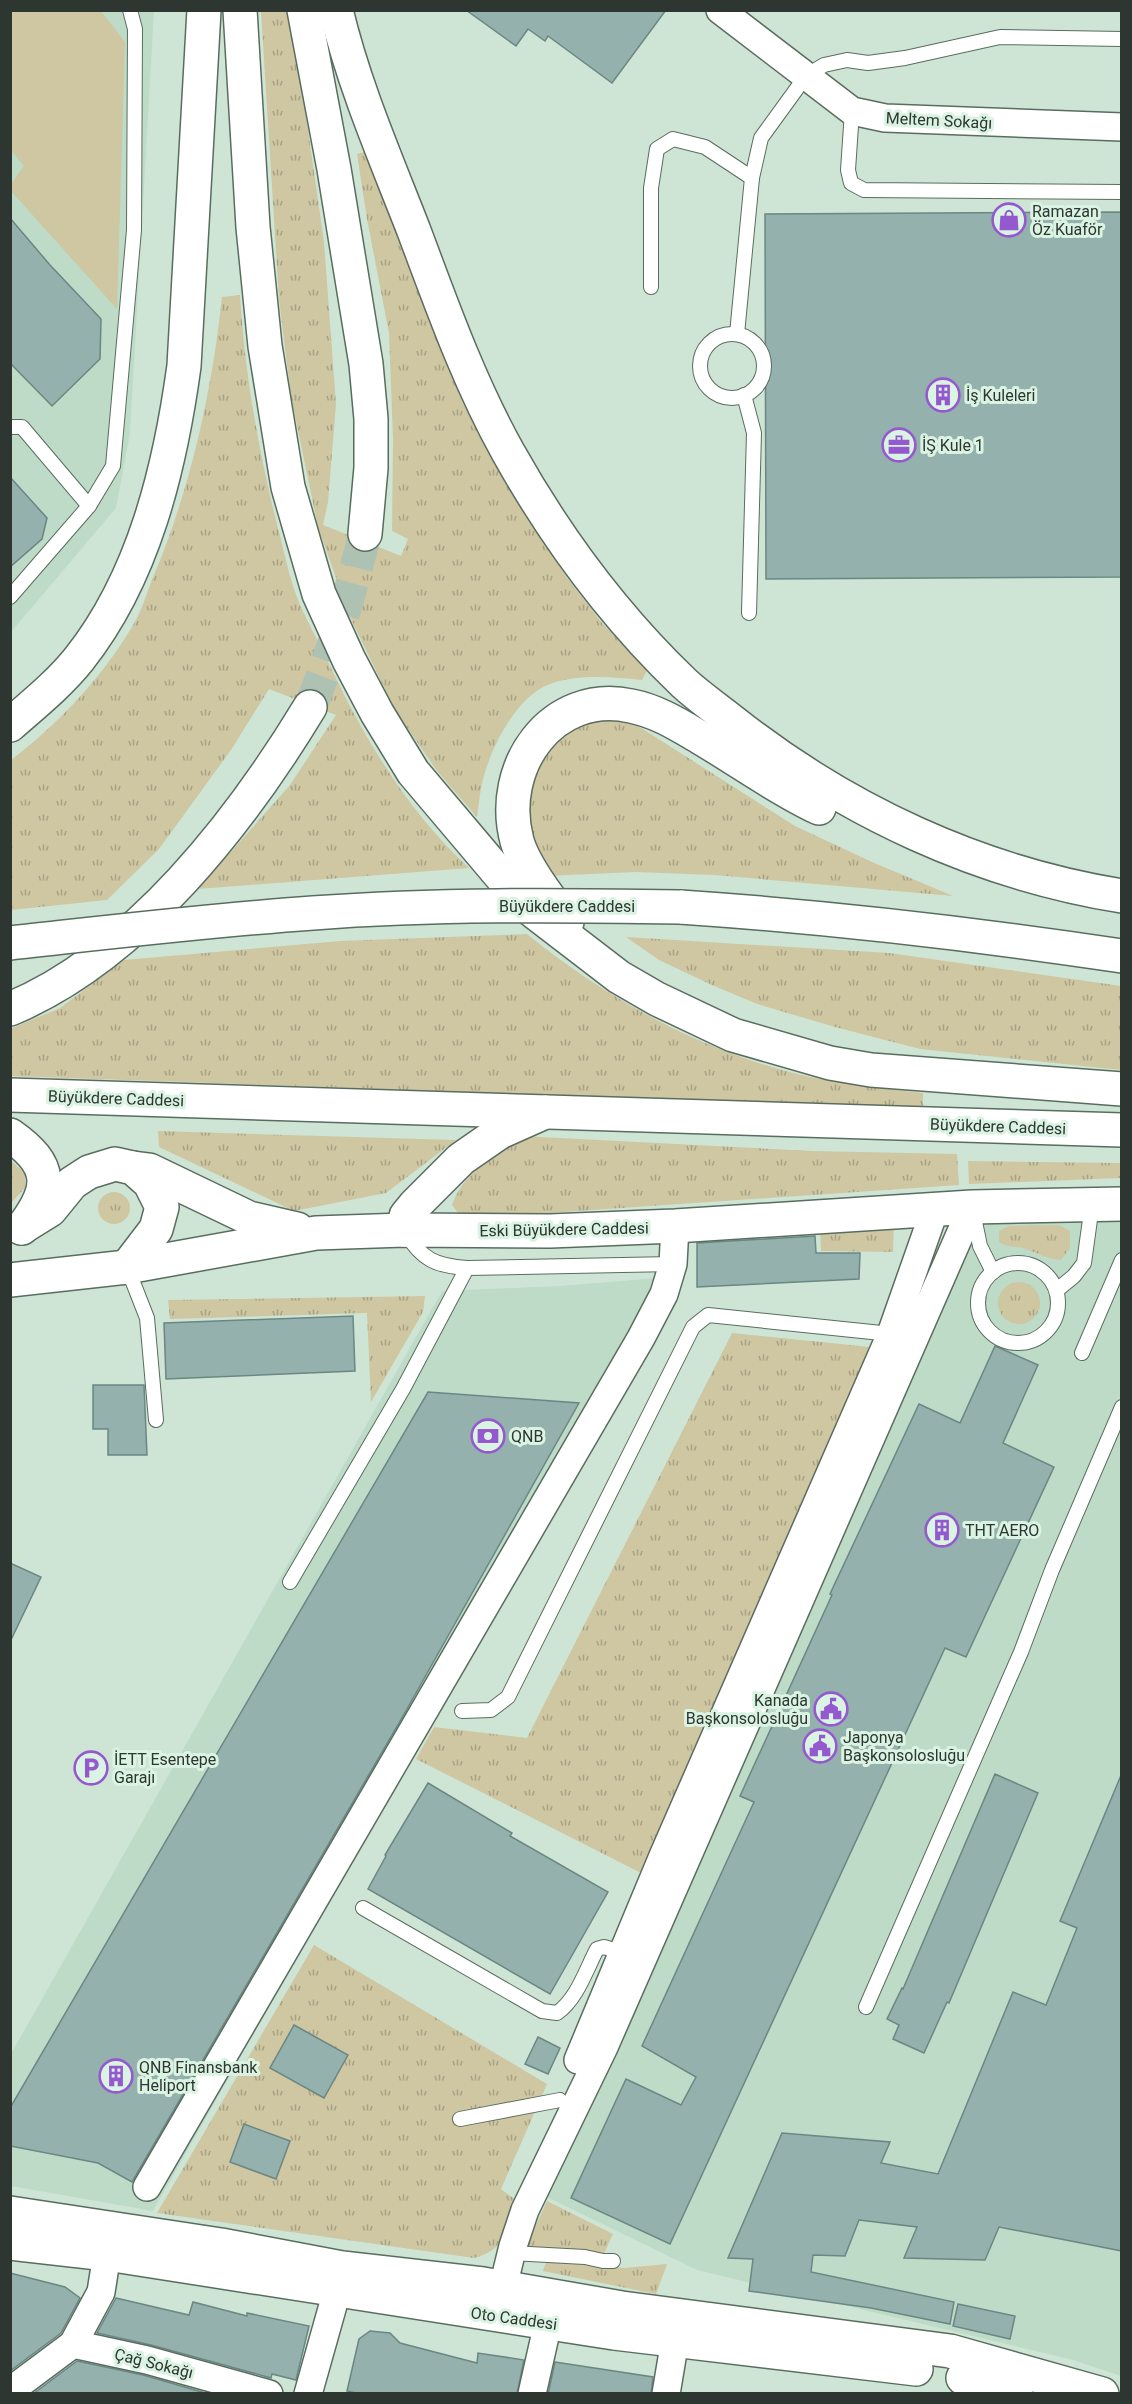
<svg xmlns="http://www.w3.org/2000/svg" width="1132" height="2404" viewBox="0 0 1132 2404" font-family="Roboto,sans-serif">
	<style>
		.built { fill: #bddbc7 }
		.grass { fill: url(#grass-tufts) }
		.park { fill: #cfc6a2 }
		.building { fill: #94b1ad; stroke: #6b8783; stroke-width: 1.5 }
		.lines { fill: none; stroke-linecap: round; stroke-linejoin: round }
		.highway-tunnel { stroke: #aec2b4; stroke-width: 33; stroke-dasharray: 33 16; stroke-linecap: butt }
		.lane-casing { stroke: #596d5f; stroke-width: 16 }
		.street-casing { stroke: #596d5f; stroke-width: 30 }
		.secondary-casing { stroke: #596d5f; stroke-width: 36 }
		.primary-casing { stroke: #596d5f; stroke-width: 36 }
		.highway-casing { stroke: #596d5f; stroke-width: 36 }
		.lane { stroke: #fff; stroke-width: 14 }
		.street { stroke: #fff; stroke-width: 27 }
		.secondary { stroke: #fff; stroke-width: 33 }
		.primary { stroke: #fff; stroke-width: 33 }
		.highway { stroke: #fff; stroke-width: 33 }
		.primary-bridge-casing { stroke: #596d5f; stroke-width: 36; stroke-linecap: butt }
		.primary-bridge { stroke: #fff; stroke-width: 33 }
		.labels { text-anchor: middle; stroke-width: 6; stroke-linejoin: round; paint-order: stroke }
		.street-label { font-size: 16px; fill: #2d3630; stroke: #dbf3e2 }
		.poi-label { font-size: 16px; fill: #2d3630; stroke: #dbf3e2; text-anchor: start }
	</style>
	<defs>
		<pattern id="grass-tufts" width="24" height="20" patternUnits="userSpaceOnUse" patternTransform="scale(1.5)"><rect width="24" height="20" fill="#cfc6a2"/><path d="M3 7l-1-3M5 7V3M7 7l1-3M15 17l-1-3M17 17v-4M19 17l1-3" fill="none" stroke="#a8a284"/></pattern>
	</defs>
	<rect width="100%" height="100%" fill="#cee5d5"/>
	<!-- built -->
	<g class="built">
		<polygon points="11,11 154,11 130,433 116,508 11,632"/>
		<polygon points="983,1215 1121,1222 1121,2376 1073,2360 697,2270 547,2197"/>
		<polygon points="658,1278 679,1284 153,2211 11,2186 11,2054 442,1291 560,1286"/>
	</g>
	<!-- grass -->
	<g class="grass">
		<path d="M261 11H291L324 242 336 404 328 502 323 525 401 556 408 539 392 531 393 439 389 333 367 219 357 154 368 151 480 426 516 498 568 579 602 623 647 670 642 680C611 677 579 674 550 684 518 695 492 745 484 776 480 789 479 804 477 817L437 771 395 710 350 617 318 527 291 397 279 299Z"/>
		<path d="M240 295C245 375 259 455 279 532 284 551 288 571 294 589 301 610 313 631 323 651 360 731 404 808 469 868L198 889 290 785 336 715 269 689 231 750 159 849 107 900 11 910V760C59 724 108 671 137 618 144 604 148 589 154 575 191 487 212 391 222 297Z"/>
		<polygon points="599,718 635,724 795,826 872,862 953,896 715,875 636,872 545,876 531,855 528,786 539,764 565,733"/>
		<path d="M527 934C606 998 697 1049 797 1074 838 1084 881 1088 923 1093V1108L11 1076 10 1029 60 1008 124 960 340 941Z"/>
		<polygon points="626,937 889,953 1121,986 1121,1070 920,1049 835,1027 757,1004 712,985 659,960"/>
		<polygon points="158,1131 456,1140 386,1193 294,1211 159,1147"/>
		<path d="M521 1136 813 1151 957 1154 959 1185 474 1218 458 1213 452 1205C464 1172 494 1155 521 1136Z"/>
		<polygon points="11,1161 25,1173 25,1188 11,1203"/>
		<polygon points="968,1161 1121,1163 1121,1178 969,1184"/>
		<circle cx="114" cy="1208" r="16"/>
		<polygon points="894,1221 893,1252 821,1251 820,1228"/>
		<path d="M1059 1225 1070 1231V1248L1061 1260C1046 1259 1036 1252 1023 1248 1014 1246 1006 1247 999 1242V1231L1009 1226Z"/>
		<circle cx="1019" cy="1303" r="21"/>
		<polygon points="425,1296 423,1312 371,1402 367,1313 170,1319 168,1300"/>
		<polygon points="732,1333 870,1347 645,1875 416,1759 434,1727 527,1738"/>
		<path d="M314 1945 547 2084 501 2189 520 2203C507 2231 506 2249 474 2258L157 2213Z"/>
		<polygon points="547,2201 613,2234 603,2256 584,2249 531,2249 528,2243"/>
		<polygon points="547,2259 624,2268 667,2264 656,2294 543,2271"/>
	</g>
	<!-- park -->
	<polygon class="park" points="11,10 101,11 125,42 117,309 11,191 11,184 24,166 11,150"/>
	<!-- building -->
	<g class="building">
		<polygon points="466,10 666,10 612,83 548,36 545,41 528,29 516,46"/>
		<polygon points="1122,212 1122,577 766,579 765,214"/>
		<polygon points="10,218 50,265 101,319 100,359 52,406 10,363"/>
		<polygon points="10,477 47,518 42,539 10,567"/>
		<polygon points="815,1236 816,1253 860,1253 859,1279 697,1287 697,1243"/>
		<polygon points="353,1316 355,1371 166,1379 164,1323"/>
		<polygon points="995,1346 1038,1365 1003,1443 1054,1467 966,1657 945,1648 670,2244 571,2198 626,2079 681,2105 696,2077 642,2046 754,1802 740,1796 832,1595 830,1594 919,1404 960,1423"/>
		<polygon points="93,1385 144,1385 147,1455 108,1455 108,1429 93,1429"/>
		<polygon points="428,1392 579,1403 403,1716 132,2182 98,2163 10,2146 10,2108"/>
		<polygon points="10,1563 41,1577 10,1642"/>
		<polygon points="1122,1773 1122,2251 999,2227 985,2260 904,2258 917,2227 859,2220 845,2256 813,2255 811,2272 954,2302 950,2324 871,2308 749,2291 753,2259 728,2258 782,2133 890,2142 881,2163 938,2174 1013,1992 1046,2005 1077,1928 1060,1921"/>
		<polygon points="995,1774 1038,1793 949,2003 947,2002 924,2053 893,2039 899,2025 887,2019 902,1988 903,1989"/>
		<polygon points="428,1783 512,1833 510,1836 608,1892 550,1994 368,1889 386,1856 385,1855"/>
		<polygon points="294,2025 348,2055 324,2098 270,2068"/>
		<polygon points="538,2037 560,2048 548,2074 525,2064"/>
		<polygon points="244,2124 290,2141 276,2179 230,2162"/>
		<polygon points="10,2273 65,2287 80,2298 61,2333 10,2371"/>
		<polygon points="116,2298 189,2315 193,2302 247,2316 247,2313 309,2326 296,2380 272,2374 271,2378 151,2345 97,2333"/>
		<polygon points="958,2304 1015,2316 1010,2339 953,2326"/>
		<polygon points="370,2331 390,2333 400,2343 477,2363 478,2353 524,2360 517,2394 360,2394 347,2391 359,2339"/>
		<polygon points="77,2361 143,2375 209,2394 33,2394"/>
		<polygon points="555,2362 653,2377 651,2394 548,2394"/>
	</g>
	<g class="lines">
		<!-- highway-tunnel -->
		<path class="highway-tunnel" d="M310 707C334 650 350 594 365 534"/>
		<!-- lane casing -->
		<g class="lane-casing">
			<g id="lane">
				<polyline points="852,111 848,170 851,183 864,190 1122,192"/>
				<polyline points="651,287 651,188 657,149 673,139 705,147 752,178"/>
				<polyline points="737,334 752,178 761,138 806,76 824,65 847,60 868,63 905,58 1000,37 1122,39"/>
				<circle cx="732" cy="366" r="32"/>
				<polyline points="744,395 754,433 749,613"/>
				<polyline points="10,427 22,427 89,506"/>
				<polyline points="10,597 89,506 113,466 134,230 135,29 130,10"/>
				<polyline points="973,1212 980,1246 993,1272"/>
				<path d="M405 1232C422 1260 436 1266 467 1268L673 1264"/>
				<circle cx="1018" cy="1303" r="40"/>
				<polyline points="127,1267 147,1318 156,1420"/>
				<polyline points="1057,1290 1074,1276 1084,1263 1092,1205"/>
				<polyline points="1082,1353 1122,1260"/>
				<polyline points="290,1582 403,1389 467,1268"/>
				<polyline points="462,1711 491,1710 508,1697 693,1327 708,1315 891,1334"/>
				<path d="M363 1908 542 2011 557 2013C577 1999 586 1970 597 1949L604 1947 623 1953"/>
				<polyline points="866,2007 1021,1652 1052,1570 1122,1407"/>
				<polyline points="460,2119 560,2100"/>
				<polyline points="511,2253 585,2257 603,2261 613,2261"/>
			</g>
		</g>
		<!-- street casing -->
		<g class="street-casing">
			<g id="street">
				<polyline points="720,10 852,111 885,118 1122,127"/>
				<polyline points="578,2060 663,1856 891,1334 935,1209"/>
				<polyline points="147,2187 641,1338 664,1294 673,1264 675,1226"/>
				<polyline points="503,2287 513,2246 525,2210 604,2047 972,1207"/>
				<polyline points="73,2344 147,2360 269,2394"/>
				<polyline points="10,2391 73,2344 101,2292 107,2254"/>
				<polyline points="308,2394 337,2291"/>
				<polyline points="532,2394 548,2323"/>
				<polyline points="666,2394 675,2340"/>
			</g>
		</g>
		<!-- secondary casing -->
		<g class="secondary-casing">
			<g id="secondary">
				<polyline points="133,1168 149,1170 249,1218 297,1229"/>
				<polyline points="21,1228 50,1210 72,1183 89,1172 115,1164 133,1168 150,1183 162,1207 156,1229 127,1267"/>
				<polyline points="404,1230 406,1216 415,1205 461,1159 500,1132 545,1112"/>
				<polyline points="10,1280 127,1267 316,1233 404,1230 550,1231 675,1226 972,1207 1122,1204"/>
				<polyline points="10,2213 221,2245 342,2268 483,2284 622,2308 950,2351 1102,2394"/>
				<polyline points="10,2243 107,2254 614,2333 916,2369"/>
				<polyline points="963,2378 1016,2394"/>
			</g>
		</g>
		<!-- primary casing -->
		<g class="primary-casing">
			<g id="primary">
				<path d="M680 907C828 917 975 934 1122 956"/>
				<polyline points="10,1095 1122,1130"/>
				<path d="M10 1135C53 1165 53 1188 22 1228"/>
			</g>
		</g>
		<!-- highway casing -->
		<g class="highway-casing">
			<g id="highway">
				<polyline points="240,10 253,227 265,346 288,487 319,594 349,660 377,713 413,772 506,882 533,911 619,977 657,999 733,1035 830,1063 871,1070 1122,1089"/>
				<polyline points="304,10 334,169 366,364 371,419 371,468 365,534"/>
				<path d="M336 10C354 86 386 159 414 231 442 306 469 382 508 452 555 536 614 616 684 683 699 697 717 709 733 722 846 811 979 873 1122 896"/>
				<path d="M10 725C34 704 59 684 79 659 144 577 170 468 184 366L204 10"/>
				<path d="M567 922C551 901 524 866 517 841 497 767 552 689 631 706 657 711 679 725 701 738 740 761 778 789 819 808"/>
				<path d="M10 1009C137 956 241 821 310 707"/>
			</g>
		</g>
		<!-- lane -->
		<use href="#lane" class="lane"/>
		<!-- street -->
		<use href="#street" class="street"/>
		<!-- secondary -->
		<use href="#secondary" class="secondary"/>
		<!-- primary -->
		<use href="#primary" class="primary"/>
		<!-- highway -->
		<use href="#highway" class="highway"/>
		<!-- primary-bridge casing -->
		<g class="primary-bridge-casing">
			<path id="primary-bridge" d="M10 943C111 932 212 920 313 913 435 904 558 905 680 907"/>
		</g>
		<!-- primary-bridge -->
		<use href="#primary-bridge" class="primary-bridge"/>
	</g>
	<!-- icons -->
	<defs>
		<g id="shop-ring" transform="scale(1.725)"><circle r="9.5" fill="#dbf3e2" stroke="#9559cf" stroke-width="1.5"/><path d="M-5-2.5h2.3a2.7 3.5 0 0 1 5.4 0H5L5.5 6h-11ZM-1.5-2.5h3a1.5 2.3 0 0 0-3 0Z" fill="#9559cf"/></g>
		<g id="building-ring" transform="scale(1.725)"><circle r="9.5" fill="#dbf3e2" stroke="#9559cf" stroke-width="1.5"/><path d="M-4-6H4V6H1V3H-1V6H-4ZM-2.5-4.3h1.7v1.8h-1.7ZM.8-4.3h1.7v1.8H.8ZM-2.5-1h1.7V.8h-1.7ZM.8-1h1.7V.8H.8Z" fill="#9559cf"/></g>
		<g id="office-ring" transform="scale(1.725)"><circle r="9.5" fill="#dbf3e2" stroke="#9559cf" stroke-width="1.5"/><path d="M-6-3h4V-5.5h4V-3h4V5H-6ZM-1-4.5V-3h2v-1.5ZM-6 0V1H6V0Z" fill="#9559cf"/></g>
		<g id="bank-ring" transform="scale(1.725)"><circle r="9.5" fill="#dbf3e2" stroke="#9559cf" stroke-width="1.5"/><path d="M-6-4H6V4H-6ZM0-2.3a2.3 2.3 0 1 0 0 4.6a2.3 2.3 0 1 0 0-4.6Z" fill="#9559cf"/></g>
		<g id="civic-ring" transform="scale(1.725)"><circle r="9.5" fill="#dbf3e2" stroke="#9559cf" stroke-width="1.5"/><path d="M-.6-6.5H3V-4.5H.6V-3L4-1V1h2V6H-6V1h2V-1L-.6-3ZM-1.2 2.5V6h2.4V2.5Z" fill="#9559cf"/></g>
		<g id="parking-ring" transform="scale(1.725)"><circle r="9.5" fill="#dbf3e2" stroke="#9559cf" stroke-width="1.5"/><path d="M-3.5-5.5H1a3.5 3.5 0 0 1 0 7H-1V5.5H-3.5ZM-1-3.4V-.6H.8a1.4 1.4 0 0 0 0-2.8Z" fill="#9559cf"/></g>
	</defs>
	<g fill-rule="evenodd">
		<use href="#shop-ring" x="1009" y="220"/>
		<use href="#building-ring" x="943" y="395"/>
		<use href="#office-ring" x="899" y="445"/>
		<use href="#bank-ring" x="488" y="1436"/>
		<use href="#building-ring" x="942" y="1530"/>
		<use href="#civic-ring" x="831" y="1709"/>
		<use href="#civic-ring" x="820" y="1746"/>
		<use href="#parking-ring" x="91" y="1768"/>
		<use href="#building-ring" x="116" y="2076"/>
	</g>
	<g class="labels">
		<!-- street labels -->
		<g class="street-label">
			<text transform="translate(939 120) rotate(3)" y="6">Meltem Sokağı</text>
			<text x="567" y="912">Büyükdere Caddesi</text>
			<text transform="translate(116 1098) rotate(2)" y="6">Büyükdere Caddesi</text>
			<text transform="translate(998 1126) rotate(2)" y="6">Büyükdere Caddesi</text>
			<text transform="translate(564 1229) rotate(-1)" y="6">Eski Büyükdere Caddesi</text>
			<text transform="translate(514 2318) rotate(8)" y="6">Oto Caddesi</text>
			<text transform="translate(154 2363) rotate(14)" y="6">Çağ Sokağı</text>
		</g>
		<!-- poi labels -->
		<g class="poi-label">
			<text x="1032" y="217">Ramazan<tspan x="1032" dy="18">Öz Kuaför</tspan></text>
			<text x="966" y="401">İş Kuleleri</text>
			<text x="922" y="451">İŞ Kule 1</text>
			<text x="511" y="1442">QNB</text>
			<text x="965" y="1536">THT AERO</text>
			<text x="808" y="1706" text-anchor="end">Kanada<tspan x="808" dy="18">Başkonsolosluğu</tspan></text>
			<text x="843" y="1743">Japonya<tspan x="843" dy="18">Başkonsolosluğu</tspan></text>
			<text x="114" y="1765">İETT Esentepe<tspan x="114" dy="18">Garajı</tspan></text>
			<text x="139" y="2073">QNB Finansbank<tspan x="139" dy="18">Heliport</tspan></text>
		</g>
	</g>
	<!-- border -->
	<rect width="1132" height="2404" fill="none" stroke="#2d3630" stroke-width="24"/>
</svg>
